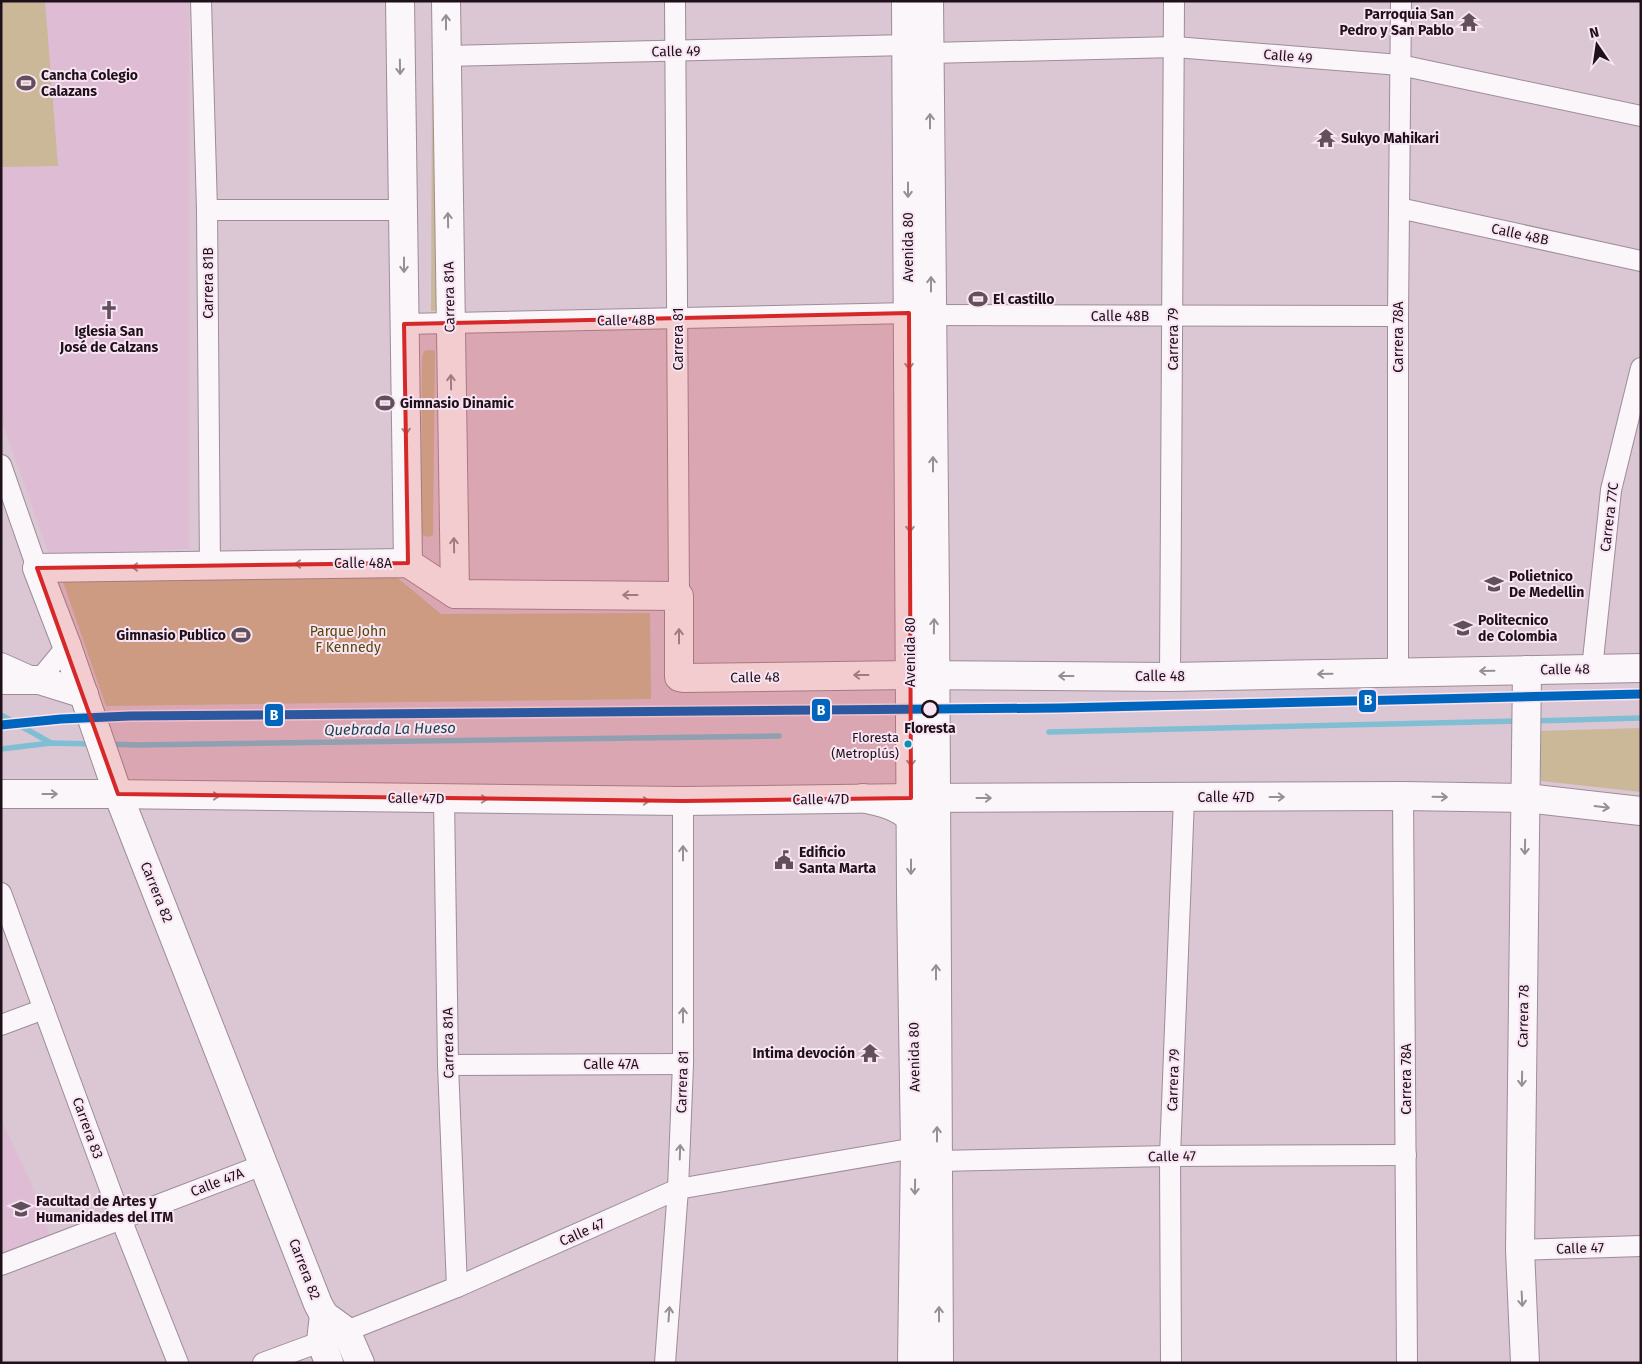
<svg xmlns="http://www.w3.org/2000/svg" width="1642" height="1364" viewBox="0 0 1642 1364" font-family="'Fira Sans',sans-serif">
	<style>
		.built { fill: #debcd4 }
		.green { fill: #cab899 }
		.lines { fill: none; stroke-linecap: round; stroke-linejoin: round }
		.stream { stroke: #80bed4; stroke-width: 5.5 }
		.street-casing { stroke: #9d8d98; stroke-width: 22 }
		.secondary-casing { stroke: #9d8d98; stroke-width: 30 }
		.primary-casing { stroke: #9d8d98; stroke-width: 30 }
		.street { stroke: #faf6f9; stroke-width: 20 }
		.secondary { stroke: #faf6f9; stroke-width: 28 }
		.primary { stroke: #faf6f9; stroke-width: 28 }
		.metro-1-casing { stroke: #f8e4f2; stroke-width: 12 }
		.metro-1 { stroke: #0065bd; stroke-width: 9 }
		.oneway { stroke: #978f95 }
		.marked { fill: #d62828; fill-opacity: 0.2; stroke: #d62828; stroke-width: 4; stroke-linejoin: round }
		.stop-dot { fill: #f8e4f2; stroke: #1f111b; stroke-width: 2.5 }
		.bus-dot { fill: #0592b3; stroke: #f8e4f2; stroke-width: 2 }
		.labels { text-anchor: middle; stroke-width: 4; stroke-linejoin: round; paint-order: stroke }
		.bus-label { font-size: 13px; fill: #1f111b; stroke: #f8e4f2; text-anchor: end }
		.poi-label { font-size: 14px; font-weight: bold; fill: #1f111b; stroke: #f8e4f2; text-anchor: start }
		.street-label { font-size: 14px; fill: #1f111b; stroke: #f8e4f2 }
		.park-label { font-size: 14px; fill: #534609; stroke: #f8e4f2 }
		.stop-label { font-size: 14px; font-weight: bold; fill: #1f111b; stroke: #f8e4f2 }
		.water-label { font-size: 15px; font-style: italic; fill: #194550; stroke: #f8e4f2 }
		.line-badge { stroke: #f8e4f2; stroke-width: 2 }
		.badge-label { font-size: 14px; text-anchor: middle; font-weight: bold; fill: #fff }
	</style>
	<rect width="100%" height="100%" fill="#dbc6d4"/>
	<!-- built -->
	<g class="built">
		<polygon points="1,1 189,1 189,549 49,554 1,418"/>
		<polygon points="4,1126 30,1181 50,1236 1,1256 1,1127"/>
	</g>
	<!-- green -->
	<g class="green">
		<polygon points="1,1 45,1 58,166 1,167"/>
		<polygon points="432,83 449,83 442,310 431,311"/>
		<polygon points="429,350 435,351 433,535 427,537 423,535 421,531 422,357 424,351"/>
		<polygon points="394,575 441,614 650,613 651,699 106,706 62,579"/>
		<polygon points="1641,728 1641,792 1541,781 1538,731"/>
	</g>
	<g class="lines">
		<!-- stream -->
		<g class="stream">
			<polyline points="1,715 51,743"/>
			<polyline points="1533,721 1641,718"/>
			<polyline points="1049,732 1519,721"/>
			<polyline points="108,744 137,745 779,736"/>
			<polyline points="1,749 51,743 94,744"/>
		</g>
		<!-- street casing -->
		<g class="street-casing">
			<g id="street">
				<polyline points="201,1 207,210 210,565"/>
				<polyline points="675,1 679,596"/>
				<polyline points="930,53 1175,47 1400,65 1641,116"/>
				<polyline points="446,56 907,45"/>
				<polyline points="1399,208 1641,261"/>
				<polyline points="207,210 403,210"/>
				<polyline points="932,315 1398,316"/>
				<polyline points="404,324 909,313"/>
				<polyline points="1,465 37,568"/>
				<polyline points="1,663 39,680 67,646"/>
				<polyline points="1592,669 1611,490 1641,368"/>
				<polyline points="1398,672 1398,316 1401,1"/>
				<polyline points="1170,677 1174,1"/>
				<polyline points="1403,796 1407,1363"/>
				<polyline points="444,799 448,1065 457,1287"/>
				<polyline points="1,893 121,1219 178,1363"/>
				<polyline points="1,1025 44,1009"/>
				<polyline points="448,1065 683,1064"/>
				<polyline points="938,1161 1170,1156 1406,1155"/>
				<polyline points="1520,1250 1641,1246"/>
				<polyline points="1,1265 265,1164"/>
				<polyline points="263,1363 309,1346 457,1287 678,1189 915,1148"/>
				<polyline points="665,1363 678,1189 683,1064 683,801"/>
				<polyline points="1171,1363 1170,1156 1184,798"/>
			</g>
		</g>
		<!-- secondary casing -->
		<g class="secondary-casing">
			<g id="secondary">
				<polyline points="400,1 408,563"/>
				<polyline points="446,1 455,594"/>
				<polyline points="1,680 39,680 84,694"/>
				<polyline points="1,794 106,794 683,801 911,798 1403,796 1526,798 1641,811"/>
				<polyline points="324,1315 321,1341 329,1363"/>
				<polyline points="360,1363 346,1331 324,1315 318,1304 118,794 67,646 37,568 408,563 455,594 679,596 679,677 683,678 910,675 1170,677 1641,668"/>
				<polyline points="1525,1363 1520,1250 1527,670"/>
			</g>
		</g>
		<!-- primary casing -->
		<g class="primary-casing">
			<g id="primary">
				<polyline points="906,1 911,894 915,1148 912,1363"/>
				<polyline points="929,1 935,599 939,1363"/>
				<path d="M863 798C882 802 897 806 911 818"/>
			</g>
		</g>
		<!-- street -->
		<use href="#street" class="street"/>
		<!-- secondary -->
		<use href="#secondary" class="secondary"/>
		<!-- primary -->
		<use href="#primary" class="primary"/>
		<!-- metro-1 casing -->
		<g class="metro-1-casing">
			<polyline id="metro-1" points="1,725 61,719 130,716 1060,708 1641,694"/>
		</g>
		<!-- metro-1 -->
		<use href="#metro-1" class="metro-1"/>
	</g>
	<!-- one-way arrows -->
	<defs><path id="oneway-shaft" d="M-6 0H5M1.5-3L5.5 0L1.5 3" fill="none" stroke-width="1.6" stroke-linecap="round" stroke-linejoin="round" transform="scale(1.25)"/></defs>
	<g class="oneway">
		<use href="#oneway-shaft" transform="translate(446 22) rotate(-90)"/>
		<use href="#oneway-shaft" transform="translate(400 67) rotate(89)"/>
		<use href="#oneway-shaft" transform="translate(930 121) rotate(-90)"/>
		<use href="#oneway-shaft" transform="translate(908 190) rotate(90)"/>
		<use href="#oneway-shaft" transform="translate(448 220) rotate(-91)"/>
		<use href="#oneway-shaft" transform="translate(404 265) rotate(90)"/>
		<use href="#oneway-shaft" transform="translate(931 284) rotate(-90)"/>
		<use href="#oneway-shaft" transform="translate(909 362) rotate(90)"/>
		<use href="#oneway-shaft" transform="translate(451 382) rotate(-91)"/>
		<use href="#oneway-shaft" transform="translate(406 427) rotate(89)"/>
		<use href="#oneway-shaft" transform="translate(933 464) rotate(-90)"/>
		<use href="#oneway-shaft" transform="translate(910 525) rotate(90)"/>
		<use href="#oneway-shaft" transform="translate(454 545) rotate(-91)"/>
		<use href="#oneway-shaft" transform="translate(302 564) rotate(179)"/>
		<use href="#oneway-shaft" transform="translate(139 567) rotate(180)"/>
		<use href="#oneway-shaft" transform="translate(630 595) rotate(-180)"/>
		<use href="#oneway-shaft" transform="translate(934 626) rotate(-89)"/>
		<use href="#oneway-shaft" transform="translate(679 636) rotate(-90)"/>
		<use href="#oneway-shaft" transform="translate(1487 671) rotate(179)"/>
		<use href="#oneway-shaft" transform="translate(1325 674) rotate(179)"/>
		<use href="#oneway-shaft" transform="translate(861 675) rotate(180)"/>
		<use href="#oneway-shaft" transform="translate(1066 676) rotate(-180)"/>
		<use href="#oneway-shaft" transform="translate(911 759) rotate(90)"/>
		<use href="#oneway-shaft" transform="translate(50 794)"/>
		<use href="#oneway-shaft" transform="translate(212 796) rotate(1)"/>
		<use href="#oneway-shaft" transform="translate(1277 797)"/>
		<use href="#oneway-shaft" transform="translate(1440 797) rotate(1)"/>
		<use href="#oneway-shaft" transform="translate(984 798)"/>
		<use href="#oneway-shaft" transform="translate(480 799) rotate(1)"/>
		<use href="#oneway-shaft" transform="translate(642 801) rotate(1)"/>
		<use href="#oneway-shaft" transform="translate(1602 807) rotate(7)"/>
		<use href="#oneway-shaft" transform="translate(1525 847) rotate(91)"/>
		<use href="#oneway-shaft" transform="translate(683 853) rotate(-90)"/>
		<use href="#oneway-shaft" transform="translate(911 867) rotate(90)"/>
		<use href="#oneway-shaft" transform="translate(936 972) rotate(-90)"/>
		<use href="#oneway-shaft" transform="translate(683 1015) rotate(-90)"/>
		<use href="#oneway-shaft" transform="translate(1522 1079) rotate(91)"/>
		<use href="#oneway-shaft" transform="translate(937 1134) rotate(-90)"/>
		<use href="#oneway-shaft" transform="translate(680 1152) rotate(-88)"/>
		<use href="#oneway-shaft" transform="translate(915 1187) rotate(91)"/>
		<use href="#oneway-shaft" transform="translate(1522 1299) rotate(87)"/>
		<use href="#oneway-shaft" transform="translate(669 1314) rotate(-86)"/>
		<use href="#oneway-shaft" transform="translate(939 1314) rotate(-90)"/>
	</g>
	<!-- marked area -->
	<path class="marked" d="M909 313 911 798 683 801 118 794 37 568 408 563 404 324Z"/>
	<!-- icons -->
	<defs>
		<g id="temple-bare" transform="scale(1.5)"><path d="M0-6L5-2H3V0L6.5 2.5H4V6H1.5V3h-3V6H-4V2.5H-6.5L-3 0V-2H-5Z" fill="#61505c" stroke="#f8e4f2" stroke-width="2.5" paint-order="stroke"/></g>
		<g id="stadium-bare" transform="scale(1.5)"><path d="M0-5a6.5 5 0 1 0 0 10a6.5 5 0 1 0 0-10ZM-3.5-1.8h7v3.6h-7Z" fill="#61505c" stroke="#f8e4f2" stroke-width="2.5" paint-order="stroke"/></g>
		<g id="church-bare" transform="scale(1.5)"><path d="M-1.2-6h2.4v3.5h3.3v2.4h-3.3V6h-2.4V-.1h-3.3v-2.4h3.3Z" fill="#61505c" stroke="#f8e4f2" stroke-width="2.5" paint-order="stroke"/></g>
		<g id="university-bare" transform="scale(1.5)"><path d="M0-5L7-2L0 1L-7-2ZM-4 1L0 2.5L4 1V4Q0 6-4 4Z" fill="#61505c" stroke="#f8e4f2" stroke-width="2.5" paint-order="stroke"/></g>
		<g id="civic-bare" transform="scale(1.5)"><path d="M-.6-6.5H3V-4.5H.6V-3L4-1V1h2V6H-6V1h2V-1L-.6-3ZM-1.2 2.5V6h2.4V2.5Z" fill="#61505c" stroke="#f8e4f2" stroke-width="2.5" paint-order="stroke"/></g>
	</defs>
	<g fill-rule="evenodd">
		<use href="#temple-bare" x="1469" y="22"/>
		<use href="#stadium-bare" x="26" y="83"/>
		<use href="#temple-bare" x="1326" y="138"/>
		<use href="#stadium-bare" x="978" y="299"/>
		<use href="#church-bare" x="109" y="310"/>
		<use href="#stadium-bare" x="385" y="403"/>
		<use href="#university-bare" x="1494" y="584"/>
		<use href="#university-bare" x="1463" y="628"/>
		<use href="#stadium-bare" x="241" y="635"/>
		<use href="#civic-bare" x="784" y="860"/>
		<use href="#temple-bare" x="870" y="1053"/>
		<use href="#university-bare" x="21" y="1209"/>
	</g>
	<!-- markers -->
	<circle class="stop-dot" cx="930" cy="709" r="8"/>
	<circle class="bus-dot" cx="908" cy="744" r="4.5"/>
	<g class="labels">
		<!-- bus labels -->
		<g class="bus-label">
			<text x="899" y="742">Floresta<tspan x="899" dy="16">(Metroplús)</tspan></text>
		</g>
		<!-- poi labels -->
		<g class="poi-label">
			<text x="1454" y="19" text-anchor="end">Parroquia San<tspan x="1454" dy="16">Pedro y San Pablo</tspan></text>
			<text x="41" y="80">Cancha Colegio<tspan x="41" dy="16">Calazans</tspan></text>
			<text x="1341" y="143">Sukyo Mahikari</text>
			<text x="993" y="304">El castillo</text>
			<text x="109" y="336" text-anchor="middle">Iglesia San<tspan x="109" dy="16">José de Calzans</tspan></text>
			<text x="400" y="408">Gimnasio Dinamic</text>
			<text x="1509" y="581">Polietnico<tspan x="1509" dy="16">De Medellin</tspan></text>
			<text x="1478" y="625">Politecnico<tspan x="1478" dy="16">de Colombia</tspan></text>
			<text x="226" y="640" text-anchor="end">Gimnasio Publico</text>
			<text x="799" y="857">Edificio<tspan x="799" dy="16">Santa Marta</tspan></text>
			<text x="855" y="1058" text-anchor="end">Intima devoción</text>
			<text x="36" y="1206">Facultad de Artes y<tspan x="36" dy="16">Humanidades del ITM</tspan></text>
		</g>
		<!-- street labels -->
		<g class="street-label">
			<text transform="translate(676 51) rotate(-1)" y="5">Calle 49</text>
			<text transform="translate(1288 56) rotate(5)" y="5">Calle 49</text>
			<text transform="translate(1520 234) rotate(12)" y="5">Calle 48B</text>
			<text transform="translate(908 247) rotate(-90)" y="5">Avenida 80</text>
			<text transform="translate(208 283) rotate(-90)" y="5">Carrera 81B</text>
			<text transform="translate(449 297) rotate(-91)" y="5">Carrera 81A</text>
			<text x="1120" y="321">Calle 48B</text>
			<text transform="translate(626 320) rotate(-1)" y="5">Calle 48B</text>
			<text transform="translate(1398 337) rotate(-90)" y="5">Carrera 78A</text>
			<text transform="translate(678 339) rotate(-90)" y="5">Carrera 81</text>
			<text transform="translate(1173 339) rotate(-90)" y="5">Carrera 79</text>
			<text transform="translate(1609 517) rotate(-83)" y="5">Carrera 77C</text>
			<text x="363" y="568">Calle 48A</text>
			<text transform="translate(910 652) rotate(-90)" y="5">Avenida 80</text>
			<text transform="translate(1565 669) rotate(-1)" y="5">Calle 48</text>
			<text x="1160" y="681">Calle 48</text>
			<text transform="translate(755 677) rotate(-1)" y="5">Calle 48</text>
			<text x="1226" y="802">Calle 47D</text>
			<text transform="translate(416 798) rotate(1)" y="5">Calle 47D</text>
			<text transform="translate(821 799) rotate(-1)" y="5">Calle 47D</text>
			<text transform="translate(157 892) rotate(68)" y="5">Carrera 82</text>
			<text transform="translate(1523 1016) rotate(-89)" y="5">Carrera 78</text>
			<text transform="translate(448 1043) rotate(-91)" y="5">Carrera 81A</text>
			<text transform="translate(914 1057) rotate(-91)" y="5">Avenida 80</text>
			<text x="611" y="1069">Calle 47A</text>
			<text transform="translate(1406 1079) rotate(-90)" y="5">Carrera 78A</text>
			<text transform="translate(1173 1080) rotate(-88)" y="5">Carrera 79</text>
			<text transform="translate(682 1082) rotate(-88)" y="5">Carrera 81</text>
			<text transform="translate(88 1128) rotate(70)" y="5">Carrera 83</text>
			<text transform="translate(1172 1156) rotate(-1)" y="5">Calle 47</text>
			<text transform="translate(217 1182) rotate(-21)" y="5">Calle 47A</text>
			<text transform="translate(582 1232) rotate(-24)" y="5">Calle 47</text>
			<text transform="translate(1580 1248) rotate(-2)" y="5">Calle 47</text>
			<text transform="translate(305 1269) rotate(69)" y="5">Carrera 82</text>
		</g>
		<!-- park labels -->
		<g class="park-label">
			<text x="348" y="636">Parque John<tspan x="348" dy="16">F Kennedy</tspan></text>
		</g>
		<!-- stop labels -->
		<g class="stop-label">
			<text x="930" y="733">Floresta</text>
		</g>
		<!-- water labels -->
		<g class="water-label">
			<text transform="translate(390 729) rotate(-1)" y="5">Quebrada La Hueso</text>
		</g>
	</g>
	<g class="line-badge">
		<rect x="1358" y="689" width="19" height="24" rx="5" fill="#0065bd"/>
		<rect x="811" y="698" width="20" height="24" rx="5" fill="#0065bd"/>
		<rect x="264" y="703" width="20" height="24" rx="5" fill="#0065bd"/>
	</g>
	<g class="badge-label">
		<text x="1368" y="705">B</text>
		<text x="821" y="715">B</text>
		<text x="274" y="720">B</text>
	</g>
	<!-- border -->
	<rect width="1642" height="1364" fill="none" stroke="#1f111b" stroke-width="5"/>
	<!-- north arrow -->
	<g transform="translate(1597 45) rotate(347)" stroke="#f8e4f2" stroke-width="4" paint-order="stroke">
	<path d="M0-4L9 19L0 12L-9 19Z" fill="#1f111b"/>
	<text y="-8" font-size="14" font-weight="bold" text-anchor="middle" fill="#1f111b">N</text>
	</g>
</svg>
